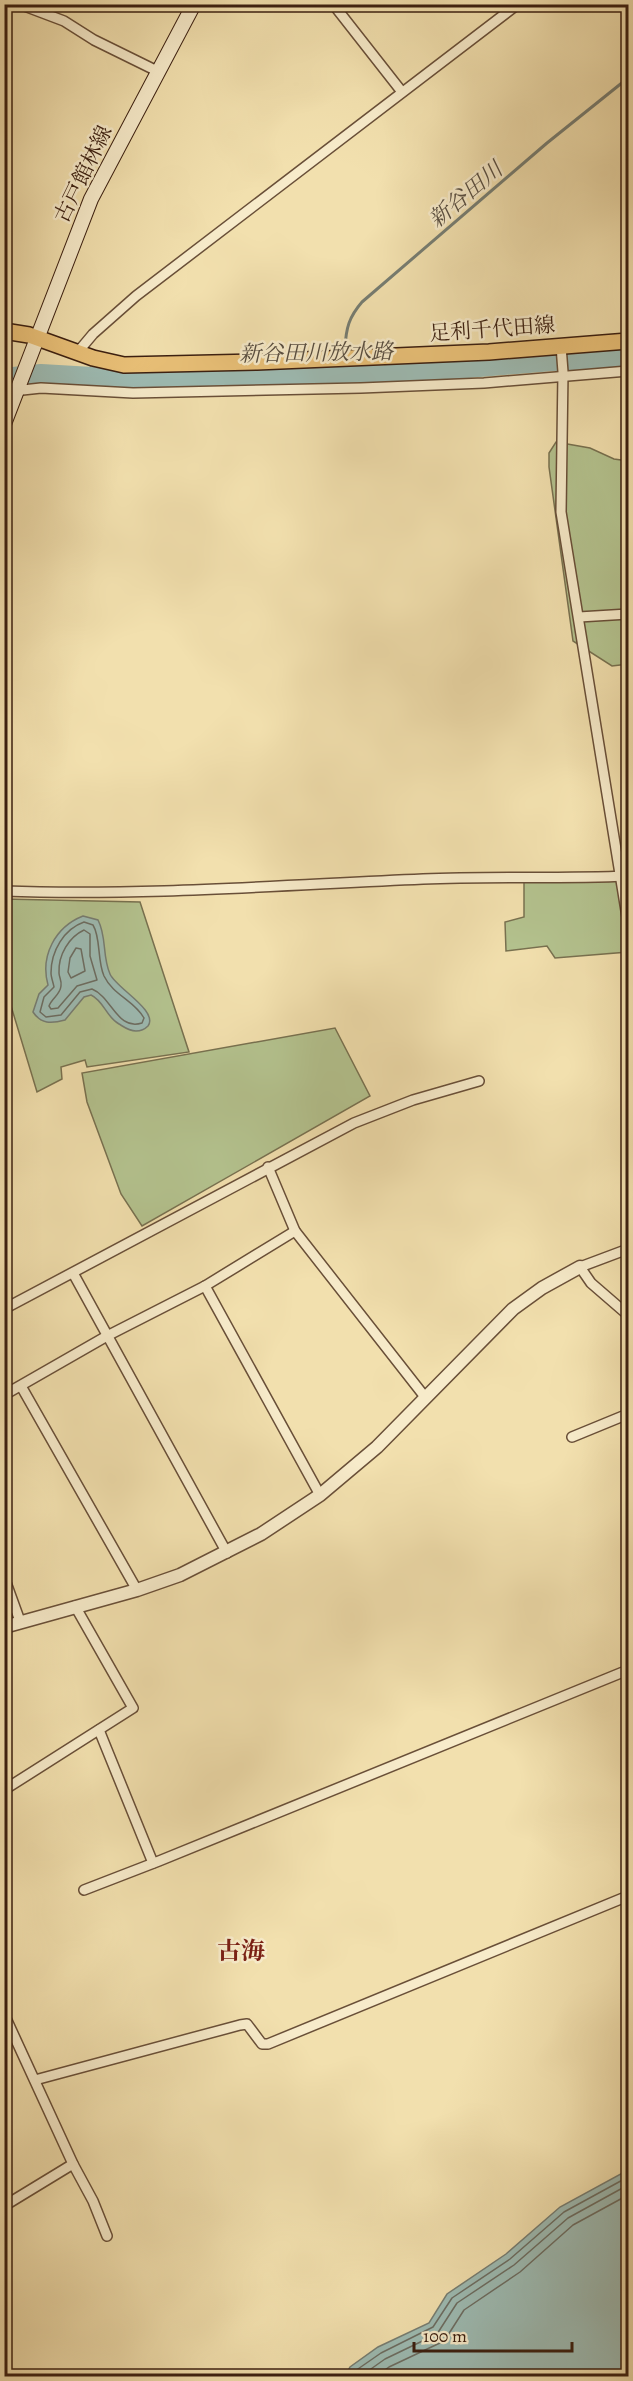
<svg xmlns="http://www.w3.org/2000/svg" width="633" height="2381" viewBox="0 0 633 2381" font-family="Alegreya,'Noto Serif JP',serif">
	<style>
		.green { fill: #b4c38f; stroke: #787150; stroke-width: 1.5 }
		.water { fill: #9dbbb3; stroke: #767d72; stroke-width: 1.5 }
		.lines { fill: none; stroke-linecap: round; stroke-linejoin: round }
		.shore { stroke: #6c6d62; stroke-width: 1.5 }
		.stream { stroke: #767d72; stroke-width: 3 }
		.river { stroke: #9dbbb3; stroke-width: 20 }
		.minor-casing { stroke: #694f38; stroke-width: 12 }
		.tertiary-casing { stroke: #694f38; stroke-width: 15 }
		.secondary-casing { stroke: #3b1f10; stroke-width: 16 }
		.primary-casing { stroke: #3b1f10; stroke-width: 18 }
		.minor { stroke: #f7ebca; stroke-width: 9 }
		.tertiary { stroke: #f7ebca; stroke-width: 12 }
		.secondary { stroke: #f7ebca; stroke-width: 14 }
		.primary { stroke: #e9c077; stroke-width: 15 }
		.labels { text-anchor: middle; stroke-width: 5; stroke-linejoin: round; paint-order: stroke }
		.street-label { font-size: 21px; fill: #3b1f10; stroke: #f7ebca }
		.water-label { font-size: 22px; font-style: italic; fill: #584e41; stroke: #f7ebca }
		.quarter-label { font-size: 24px; font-weight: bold; fill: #7a1f14; stroke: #f7ebca }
	</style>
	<rect width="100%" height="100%" fill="#f2e0ae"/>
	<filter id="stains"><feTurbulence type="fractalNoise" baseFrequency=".00333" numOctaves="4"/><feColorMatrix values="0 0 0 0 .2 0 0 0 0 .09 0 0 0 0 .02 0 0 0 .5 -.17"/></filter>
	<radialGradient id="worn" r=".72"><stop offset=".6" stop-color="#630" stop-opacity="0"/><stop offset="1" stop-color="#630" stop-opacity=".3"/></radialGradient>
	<!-- green -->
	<g class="green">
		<polygon points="556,442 590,448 614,459 628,461 628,664 612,666 573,641 549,467 549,453"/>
		<polygon points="628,876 628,952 555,958 547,946 506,951 505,922 524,917 524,880"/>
		<polygon points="4,899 140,902 189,1052 87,1067 85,1060 61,1067 62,1079 37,1092 5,986"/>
		<polygon points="335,1028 370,1096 142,1226 121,1194 87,1102 82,1073"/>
	</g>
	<!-- water -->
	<g class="water">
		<path d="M83 916 98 920C107 937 102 956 110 974 116 988 159 1011 148 1026 145 1029 140 1031 136 1031 129 1031 124 1027 119 1024 106 1017 104 1001 91 995L84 997 65 1020C51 1024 41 1024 33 1012L39 994 48 985C40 956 55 927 83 916Z"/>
		<polygon points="628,2170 628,2376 345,2376 350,2367 378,2347 429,2323 447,2294 506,2254 560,2207"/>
	</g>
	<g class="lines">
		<!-- shore -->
		<g class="shore">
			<path d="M84 922 93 925C101 938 97 960 104 976 113 995 135 1001 144 1018L142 1023C117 1031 112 997 92 989L80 992 61 1015 46 1017 40 1012 44 997 54 987C53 982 51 977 51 973 51 951 64 929 84 922Z"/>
			<path d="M84 930 90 934V956L97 980 77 986 58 1008 51 1009 49 1006C52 998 60 995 61 986 62 981 59 977 59 973 58 955 69 937 84 930Z"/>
			<polygon points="76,948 81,949 85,971 71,978 68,972 70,958"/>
			<polyline points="352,2376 355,2371 381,2353 433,2327 452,2298 510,2259 564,2212 628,2177"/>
			<polyline points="361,2376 385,2359 437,2334 457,2303 514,2265 568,2218 628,2185"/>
			<polyline points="376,2376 389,2367 442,2342 448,2335 464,2310 520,2272 573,2225 628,2195"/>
		</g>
		<!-- stream -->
		<path class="stream" d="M345 348C346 328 349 317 362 302L547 143 628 78"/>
		<!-- river -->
		<polyline class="river" points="4,378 41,374 144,380 385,375 553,361 628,359"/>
		<!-- minor casing -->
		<g class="minor-casing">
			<g id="minor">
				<polyline points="19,4 64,21 94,40 153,69 158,74"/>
				<polyline points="333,4 402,92"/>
				<polyline points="622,4 628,10"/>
				<polyline points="561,346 563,372 561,512 628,923"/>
				<polyline points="77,353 93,334 136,296 518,4"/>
				<polyline points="4,392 41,388 133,393 361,388 484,383 628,371"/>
				<polyline points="579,617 628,614"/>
				<path d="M4 891C144 896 284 885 423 879 492 876 560 879 628 876"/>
				<polyline points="268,1167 295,1231 425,1397"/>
				<polyline points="628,1249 580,1267 591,1283 628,1315"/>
				<polyline points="73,1273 227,1553"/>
				<polyline points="205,1286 320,1495"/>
				<polyline points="4,1309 354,1123 413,1100 479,1081"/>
				<polyline points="21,1386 137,1590"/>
				<polyline points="4,1395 107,1336 205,1286 295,1231"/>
				<polyline points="572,1437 628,1414"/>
				<polyline points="4,1577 20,1621"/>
				<polyline points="99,1730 153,1863"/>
				<polyline points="4,1790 133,1708 75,1606"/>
				<polyline points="84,1890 159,1861 628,1670"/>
				<polyline points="4,2014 73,2164 93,2201 107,2236"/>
				<polyline points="35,2080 240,2025 247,2024 262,2044 268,2044 628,1896"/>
				<polyline points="4,2206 73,2164"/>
			</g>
		</g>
		<!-- tertiary casing -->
		<g class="tertiary-casing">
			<polyline id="tertiary" points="4,1627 137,1590 180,1575 261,1534 320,1495 377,1447 513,1309 542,1288 580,1267"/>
		</g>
		<!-- secondary casing -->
		<g class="secondary-casing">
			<polyline id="secondary" points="4,424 91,199 194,4"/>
		</g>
		<!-- primary casing -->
		<g class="primary-casing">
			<polyline id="primary" points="4,331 29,335 93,358 124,365 257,362 489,352 628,341"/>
		</g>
		<!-- minor -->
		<use href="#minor" class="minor"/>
		<!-- tertiary -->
		<use href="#tertiary" class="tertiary"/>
		<!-- secondary -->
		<use href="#secondary" class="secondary"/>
		<!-- primary -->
		<use href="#primary" class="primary"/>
	</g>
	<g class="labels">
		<!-- street labels -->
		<g class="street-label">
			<text transform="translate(83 174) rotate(-64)" y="7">古戸館林線</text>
			<text transform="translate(492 329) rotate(-4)" y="7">足利千代田線</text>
		</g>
		<!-- water labels -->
		<g class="water-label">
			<text transform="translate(465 194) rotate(-40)" y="8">新谷田川</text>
			<text transform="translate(316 352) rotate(-1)" y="8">新谷田川放水路</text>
		</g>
		<!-- quarter labels -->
		<g class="quarter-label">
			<text x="241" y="1959">古海</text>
		</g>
	</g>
	<!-- margin -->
	<rect width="633" height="2381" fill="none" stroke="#f2e0ae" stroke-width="24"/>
	<rect x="6" y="6" width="621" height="2369" fill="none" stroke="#3b1f10" stroke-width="3"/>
	<rect x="12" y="12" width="609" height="2357" fill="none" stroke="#3b1f10" stroke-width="1.5"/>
	<!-- scale -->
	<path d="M414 2342v9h158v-9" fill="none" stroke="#3b1f10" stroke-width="3"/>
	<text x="423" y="2342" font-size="18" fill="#3b1f10" stroke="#f7ebca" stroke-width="4.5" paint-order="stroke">100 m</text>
	<rect width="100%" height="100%" filter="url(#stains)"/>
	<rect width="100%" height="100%" fill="url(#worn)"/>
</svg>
